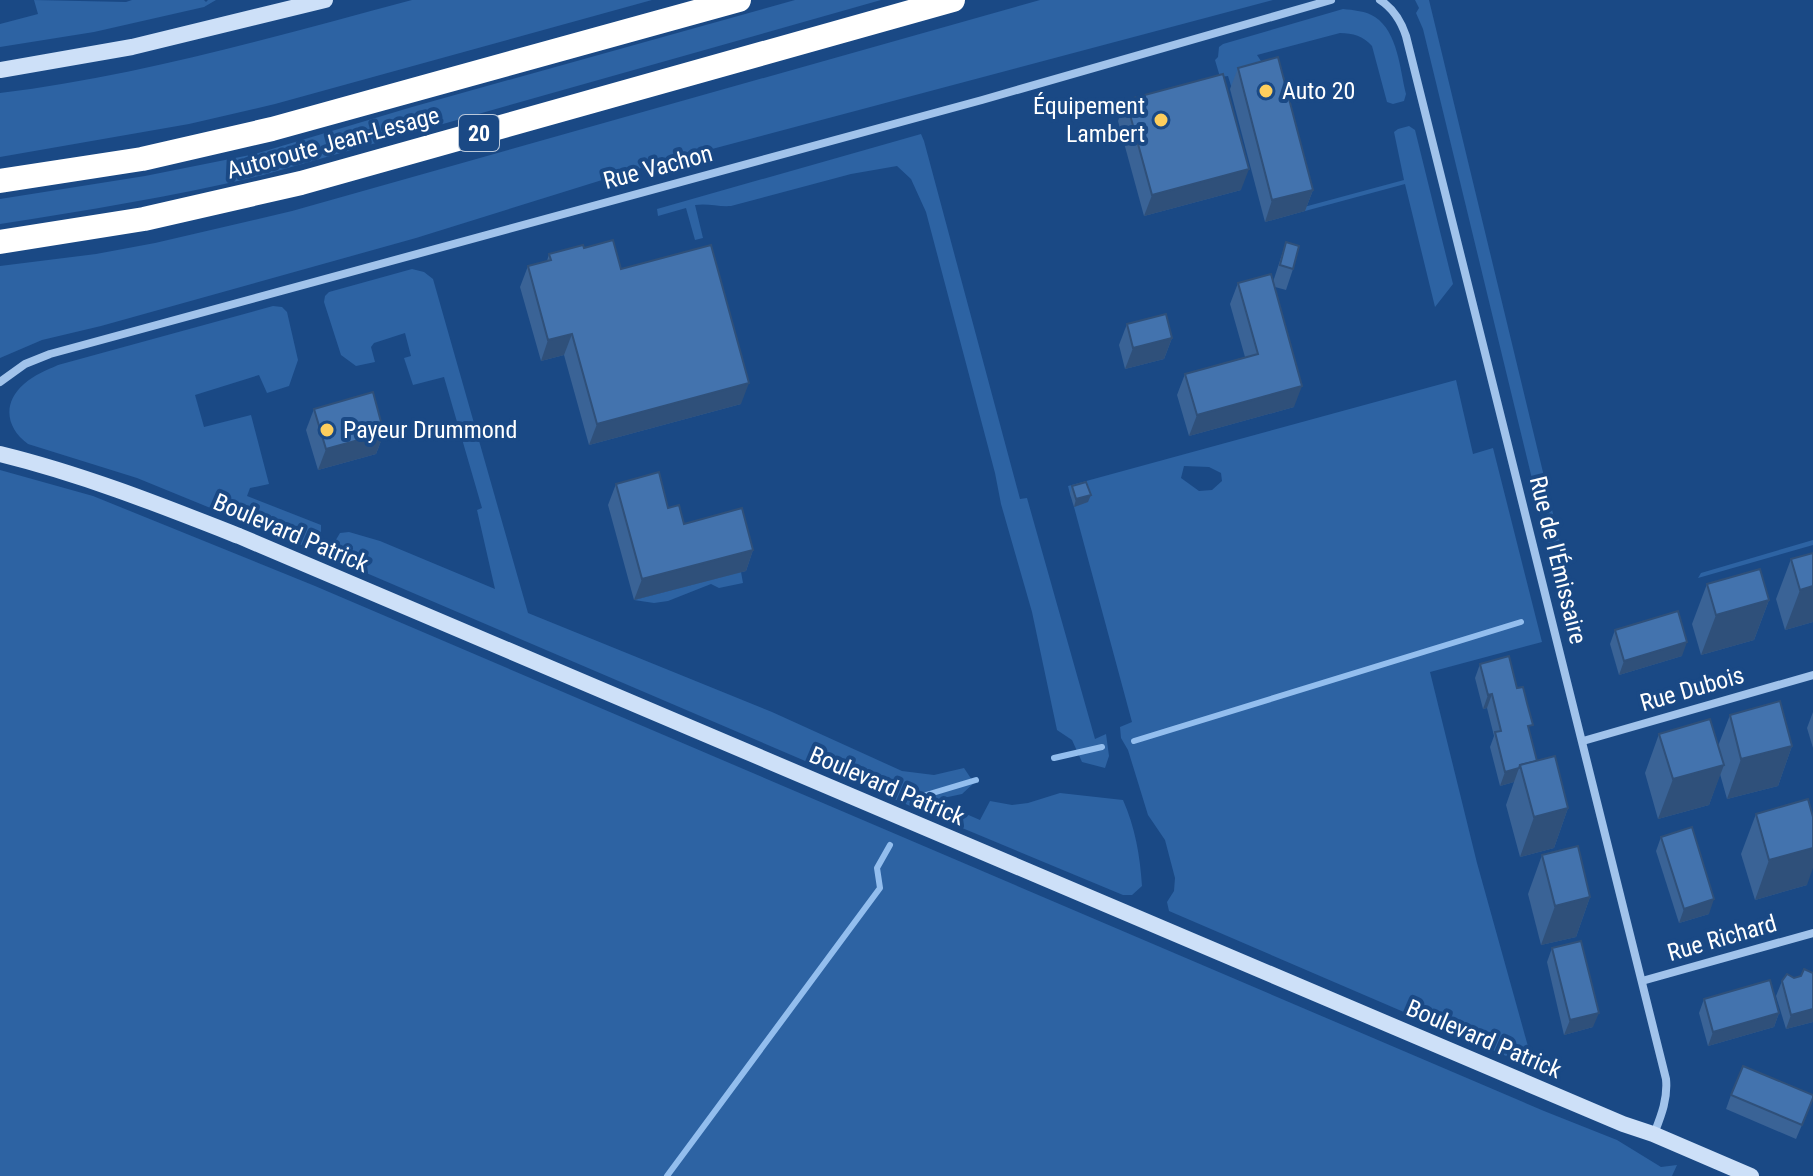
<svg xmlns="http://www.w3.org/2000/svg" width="1813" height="1176" viewBox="0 0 1813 1176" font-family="'Roboto Condensed',sans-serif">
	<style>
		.green { fill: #2d63a3; fill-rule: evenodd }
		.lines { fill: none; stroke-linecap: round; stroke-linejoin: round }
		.stream { stroke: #93beee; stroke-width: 6 }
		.street { stroke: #a1c3eb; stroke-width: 8 }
		.secondary { stroke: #cde0f8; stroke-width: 16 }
		.highway { stroke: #fff; stroke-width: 24 }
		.wall { fill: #3a6396 }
		.shaded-wall { fill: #2f507a }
		.building { fill: #4373ae; stroke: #2f507a; stroke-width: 2 }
		.poi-dot { fill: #fdce5d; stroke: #1a4985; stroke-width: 3 }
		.labels { text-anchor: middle; stroke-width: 8; stroke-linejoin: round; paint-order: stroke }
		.shield { fill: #1a4985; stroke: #bac8da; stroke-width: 2 }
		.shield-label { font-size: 22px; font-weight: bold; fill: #fff }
		.poi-label { font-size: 24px; fill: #fff; stroke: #1a4985; text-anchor: start }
		.street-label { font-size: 24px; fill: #fff; stroke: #1a4985 }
	</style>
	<rect width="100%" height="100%" fill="#1a4985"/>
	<!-- green -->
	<g class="green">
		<polygon points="34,0 126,2 132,0 204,0 206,2 208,0 216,0 204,7 94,32 0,47 0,24 38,14"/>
		<path d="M412 0H652L275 104 189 124 0 157V93C140 76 276 36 412 0Z"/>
		<path d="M795 0H881L263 175C176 196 88 210 0 224V199L145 176 255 154 412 107Z"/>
		<polygon points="1040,0 1273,0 644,167 416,238 101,326 42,340 0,358 0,266 96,254 155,243 292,211"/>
		<polygon points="1415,0 1429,0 1577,613 1565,615 1423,29 1416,13 1419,8"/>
		<path d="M1343 9C1353 10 1366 11 1375 17 1398 32 1400 70 1406 94L1404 101 1393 104 1387 102 1372 46C1363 36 1353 33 1340 33L1257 55 1269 73 1232 89 1228 76 1220 77 1215 60 1218 57 1219 47 1223 44Z"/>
		<polygon points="1409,126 1415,130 1453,284 1435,307 1405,184 1305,211 1304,207 1404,180 1394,132 1398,129"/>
		<path d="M921 134 924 141 1020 499 1027 498 1095 739 1106 734 1109 756 1105 768 1082 762 1072 740 1057 730 1032 612 1001 504 995 473 926 212 911 179 897 166 851 174 731 206C718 207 708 203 695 205L703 238 695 240 686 208 658 216 657 209Z"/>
		<path d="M412 269 424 272 433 279 528 613 772 712 902 771 934 775 964 768 974 783 962 794 934 800 980 820 990 801 1012 805 1028 803 1060 793 1123 800C1135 827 1140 855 1142 886L1132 895H1123L943 820 343 563 334 555V543L340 533 349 532 380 541 495 589 477 510 482 508 444 377 413 385 404 358 411 356 405 333 374 343 371 347 375 362 356 366 341 355 324 302 325 296 329 292Z"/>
		<path d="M273 306 282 307 287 312 298 360 289 386 267 393 259 375 195 395 204 427 251 415 269 484 250 488 247 496 321 525V533L308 545H301L137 478 28 444C6 428 2 403 24 384 34 375 47 370 58 365Z"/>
		<path d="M1456 380 1473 454 1493 448 1542 642 1430 672 1477 863 1534 1068 1169 911 1167 902 1174 891 1175 878 1165 840 1148 815 1128 750 1121 738 1120 727 1132 722 1074 507 1087 502 1070 494 1068 486ZM1184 466 1209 467 1221 473 1222 481 1212 490 1199 491 1181 478Z"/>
		<polygon points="0,470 93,496 315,586 1544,1111 1617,1140 1661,1167 1677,1165 1672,1176 0,1176"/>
		<polygon points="1813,540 1813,545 1698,578 1701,573"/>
		<polygon points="741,572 743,583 719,588 711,584 668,601 654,603 634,600"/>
	</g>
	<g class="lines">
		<!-- stream -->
		<g class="stream">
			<polyline points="1134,741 1521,622"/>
			<polyline points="1054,758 1102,747"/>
			<polyline points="926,795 976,780"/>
			<polyline points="667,1176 880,888 877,868 890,845"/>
		</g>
		<!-- street -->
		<g class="street">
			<path d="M1380 0C1394 9 1401 21 1406 36L1666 1079C1668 1099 1661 1116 1654 1134"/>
			<polyline points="0,382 25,364 50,354 982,100 1331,0"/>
			<polyline points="1583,741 1813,675"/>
			<polyline points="1642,981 1813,933"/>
		</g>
		<!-- secondary -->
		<g class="secondary">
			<polyline points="0,70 132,47 325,0"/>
			<path d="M0 454C82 474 160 505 239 536L1623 1124 1653 1134 1751 1176"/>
		</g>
		<!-- highway -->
		<g class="highway">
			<polyline points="0,181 142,159 272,129 739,0"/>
			<polyline points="0,242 144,219 301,183 953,0"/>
		</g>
	</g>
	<!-- wall -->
	<g class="wall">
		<polygon points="1238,68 1313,190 1305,211 1265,222 1230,89"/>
		<polygon points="1126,100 1241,190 1144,216 1118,121"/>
		<polygon points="1286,242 1293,269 1286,290 1275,287 1294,407 1189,436 1177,395 1185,374 1245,357 1230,304 1238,283 1273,282"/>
		<polygon points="584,248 621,269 741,404 589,445 564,355 541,361 520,287 528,266 547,261 549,254"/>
		<polygon points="1127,324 1172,338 1164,359 1125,369 1119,345"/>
		<polygon points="314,409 384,433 376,454 318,470 306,430"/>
		<polygon points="616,484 668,508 684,524 753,550 746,571 634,600 608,505"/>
		<polygon points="1072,486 1088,502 1074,507 1070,494"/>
		<polygon points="1813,553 1813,622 1785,630 1776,599 1791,559"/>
		<polygon points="1707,584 1769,600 1754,640 1701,655 1692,624"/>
		<polygon points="1615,630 1682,656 1619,675 1610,644"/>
		<polygon points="1480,664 1517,688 1537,761 1568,808 1554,848 1520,857 1506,805 1514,782 1500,786 1490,747 1494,736 1487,708 1483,709 1475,678"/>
		<polygon points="1813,712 1813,748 1807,728"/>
		<polygon points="1730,715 1792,746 1778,786 1727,799 1720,774 1709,805 1658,819 1645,773 1659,734 1718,746"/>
		<polygon points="1756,814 1807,885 1755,900 1741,854"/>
		<polygon points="1661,837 1709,914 1679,923 1656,851"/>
		<polygon points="1542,855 1590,897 1576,937 1541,945 1528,894"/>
		<polygon points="1552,948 1593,1027 1564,1035 1547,962"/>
		<polygon points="1813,973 1813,1022 1786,1029 1776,996 1782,981"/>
		<polygon points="1704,999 1779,1013 1774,1027 1708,1046 1699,1013"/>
		<polygon points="1731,1095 1813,1099 1796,1139 1726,1109"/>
	</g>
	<!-- shaded-wall -->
	<g class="shaded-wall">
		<polygon points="1249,169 1241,190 1144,216 1152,195"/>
		<polygon points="1313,190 1305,211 1265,222 1272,200"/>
		<polygon points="572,334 564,355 541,361 548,340"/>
		<polygon points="1172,338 1164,359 1125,369 1133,348"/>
		<polygon points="749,383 741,404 589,445 597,424"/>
		<polygon points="1302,386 1294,407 1189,436 1197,415"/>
		<polygon points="384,433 376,454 318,470 326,449"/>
		<polygon points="1091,495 1088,502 1074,507 1076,499"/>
		<polygon points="753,550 746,571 634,600 642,579"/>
		<polygon points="1813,586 1813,622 1785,630 1800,590"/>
		<polygon points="1769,600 1754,640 1701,655 1716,615"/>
		<polygon points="1687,642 1682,656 1619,675 1624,661"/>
		<polygon points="1492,694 1487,708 1483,709 1488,695"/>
		<polygon points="1792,746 1778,786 1727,799 1741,759"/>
		<polygon points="1724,765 1709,805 1658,819 1673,779"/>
		<polygon points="1519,768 1514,782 1500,786 1505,772"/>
		<polygon points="1568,808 1554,848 1520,857 1534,817"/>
		<polygon points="1813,848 1813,868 1807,885 1755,900 1769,860"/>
		<polygon points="1590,897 1576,937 1541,945 1555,906"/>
		<polygon points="1714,899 1709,914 1679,923 1684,909"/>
		<polygon points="1813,1009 1813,1022 1786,1029 1791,1015"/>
		<polygon points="1599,1013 1593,1027 1564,1035 1570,1020"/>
		<polygon points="1779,1013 1774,1027 1708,1046 1713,1032"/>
	</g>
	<!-- building -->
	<g class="building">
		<polygon points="1278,57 1313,190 1272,200 1238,68"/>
		<polygon points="1223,74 1249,169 1152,195 1126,100"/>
		<polygon points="613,240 621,269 711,245 749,383 597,424 572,334 548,340 528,266 551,260 549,254 583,245 584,248"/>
		<polygon points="1286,242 1299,246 1293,269 1280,265"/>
		<polygon points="1271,274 1302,386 1197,415 1185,374 1258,354 1238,283"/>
		<polygon points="1166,314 1172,338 1133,348 1127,324"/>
		<polygon points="373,392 384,433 326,449 314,409"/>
		<polygon points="659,472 668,508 679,505 684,524 742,508 753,550 642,579 616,484"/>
		<polygon points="1086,482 1091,495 1076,499 1072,486"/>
		<polygon points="1813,553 1813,586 1800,590 1791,559"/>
		<polygon points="1760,569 1769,600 1716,615 1707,584"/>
		<polygon points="1678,611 1687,642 1624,661 1615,630"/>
		<polygon points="1509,656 1517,688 1523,687 1527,703 1533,725 1528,726 1537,761 1520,765 1519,768 1505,772 1495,732 1501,731 1492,694 1488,695 1480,664"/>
		<polygon points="1780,701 1792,746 1741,759 1730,715"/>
		<polygon points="1710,719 1724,765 1673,779 1659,734"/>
		<polygon points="1555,756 1568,808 1534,817 1520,765"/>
		<polygon points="1808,799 1813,817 1813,848 1769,860 1756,814"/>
		<polygon points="1692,827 1714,899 1684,909 1661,837"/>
		<polygon points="1578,846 1590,897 1555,906 1542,855"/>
		<polygon points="1581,941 1599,1013 1570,1020 1552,948"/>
		<polygon points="1804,969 1813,973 1813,1009 1791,1015 1782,981 1787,974 1794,978 1801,976"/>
		<polygon points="1770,980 1779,1013 1713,1032 1704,999"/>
		<polygon points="1743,1066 1813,1095 1813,1098 1802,1125 1731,1095"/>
	</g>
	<!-- markers -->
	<g class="poi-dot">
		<circle cx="1266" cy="91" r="8"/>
		<circle cx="1161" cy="120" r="8"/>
		<circle cx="327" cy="430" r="8"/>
	</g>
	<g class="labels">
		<!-- shield labels -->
		<rect class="shield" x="459" y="115" width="40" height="36" rx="6"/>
		<g class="shield-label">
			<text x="479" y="141">20</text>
		</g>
		<!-- poi labels -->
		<g class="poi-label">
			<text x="1282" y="99">Auto 20</text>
			<text x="1145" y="114" text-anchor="end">Équipement<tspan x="1145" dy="28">Lambert</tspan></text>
			<text x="343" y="438">Payeur Drummond</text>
		</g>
		<!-- street labels -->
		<g class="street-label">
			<text transform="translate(333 143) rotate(-15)" y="8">Autoroute Jean-Lesage</text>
			<text transform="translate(658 167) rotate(-15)" y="8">Rue Vachon</text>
			<text transform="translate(291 533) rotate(23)" y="8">Boulevard Patrick</text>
			<text transform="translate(1558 560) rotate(76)" y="8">Rue de l'Émissaire</text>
			<text transform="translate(1692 689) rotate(-16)" y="8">Rue Dubois</text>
			<text transform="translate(887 786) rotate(23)" y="8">Boulevard Patrick</text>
			<text transform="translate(1722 938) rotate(-16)" y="8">Rue Richard</text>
			<text transform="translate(1484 1039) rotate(23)" y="8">Boulevard Patrick</text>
		</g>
	</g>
</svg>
